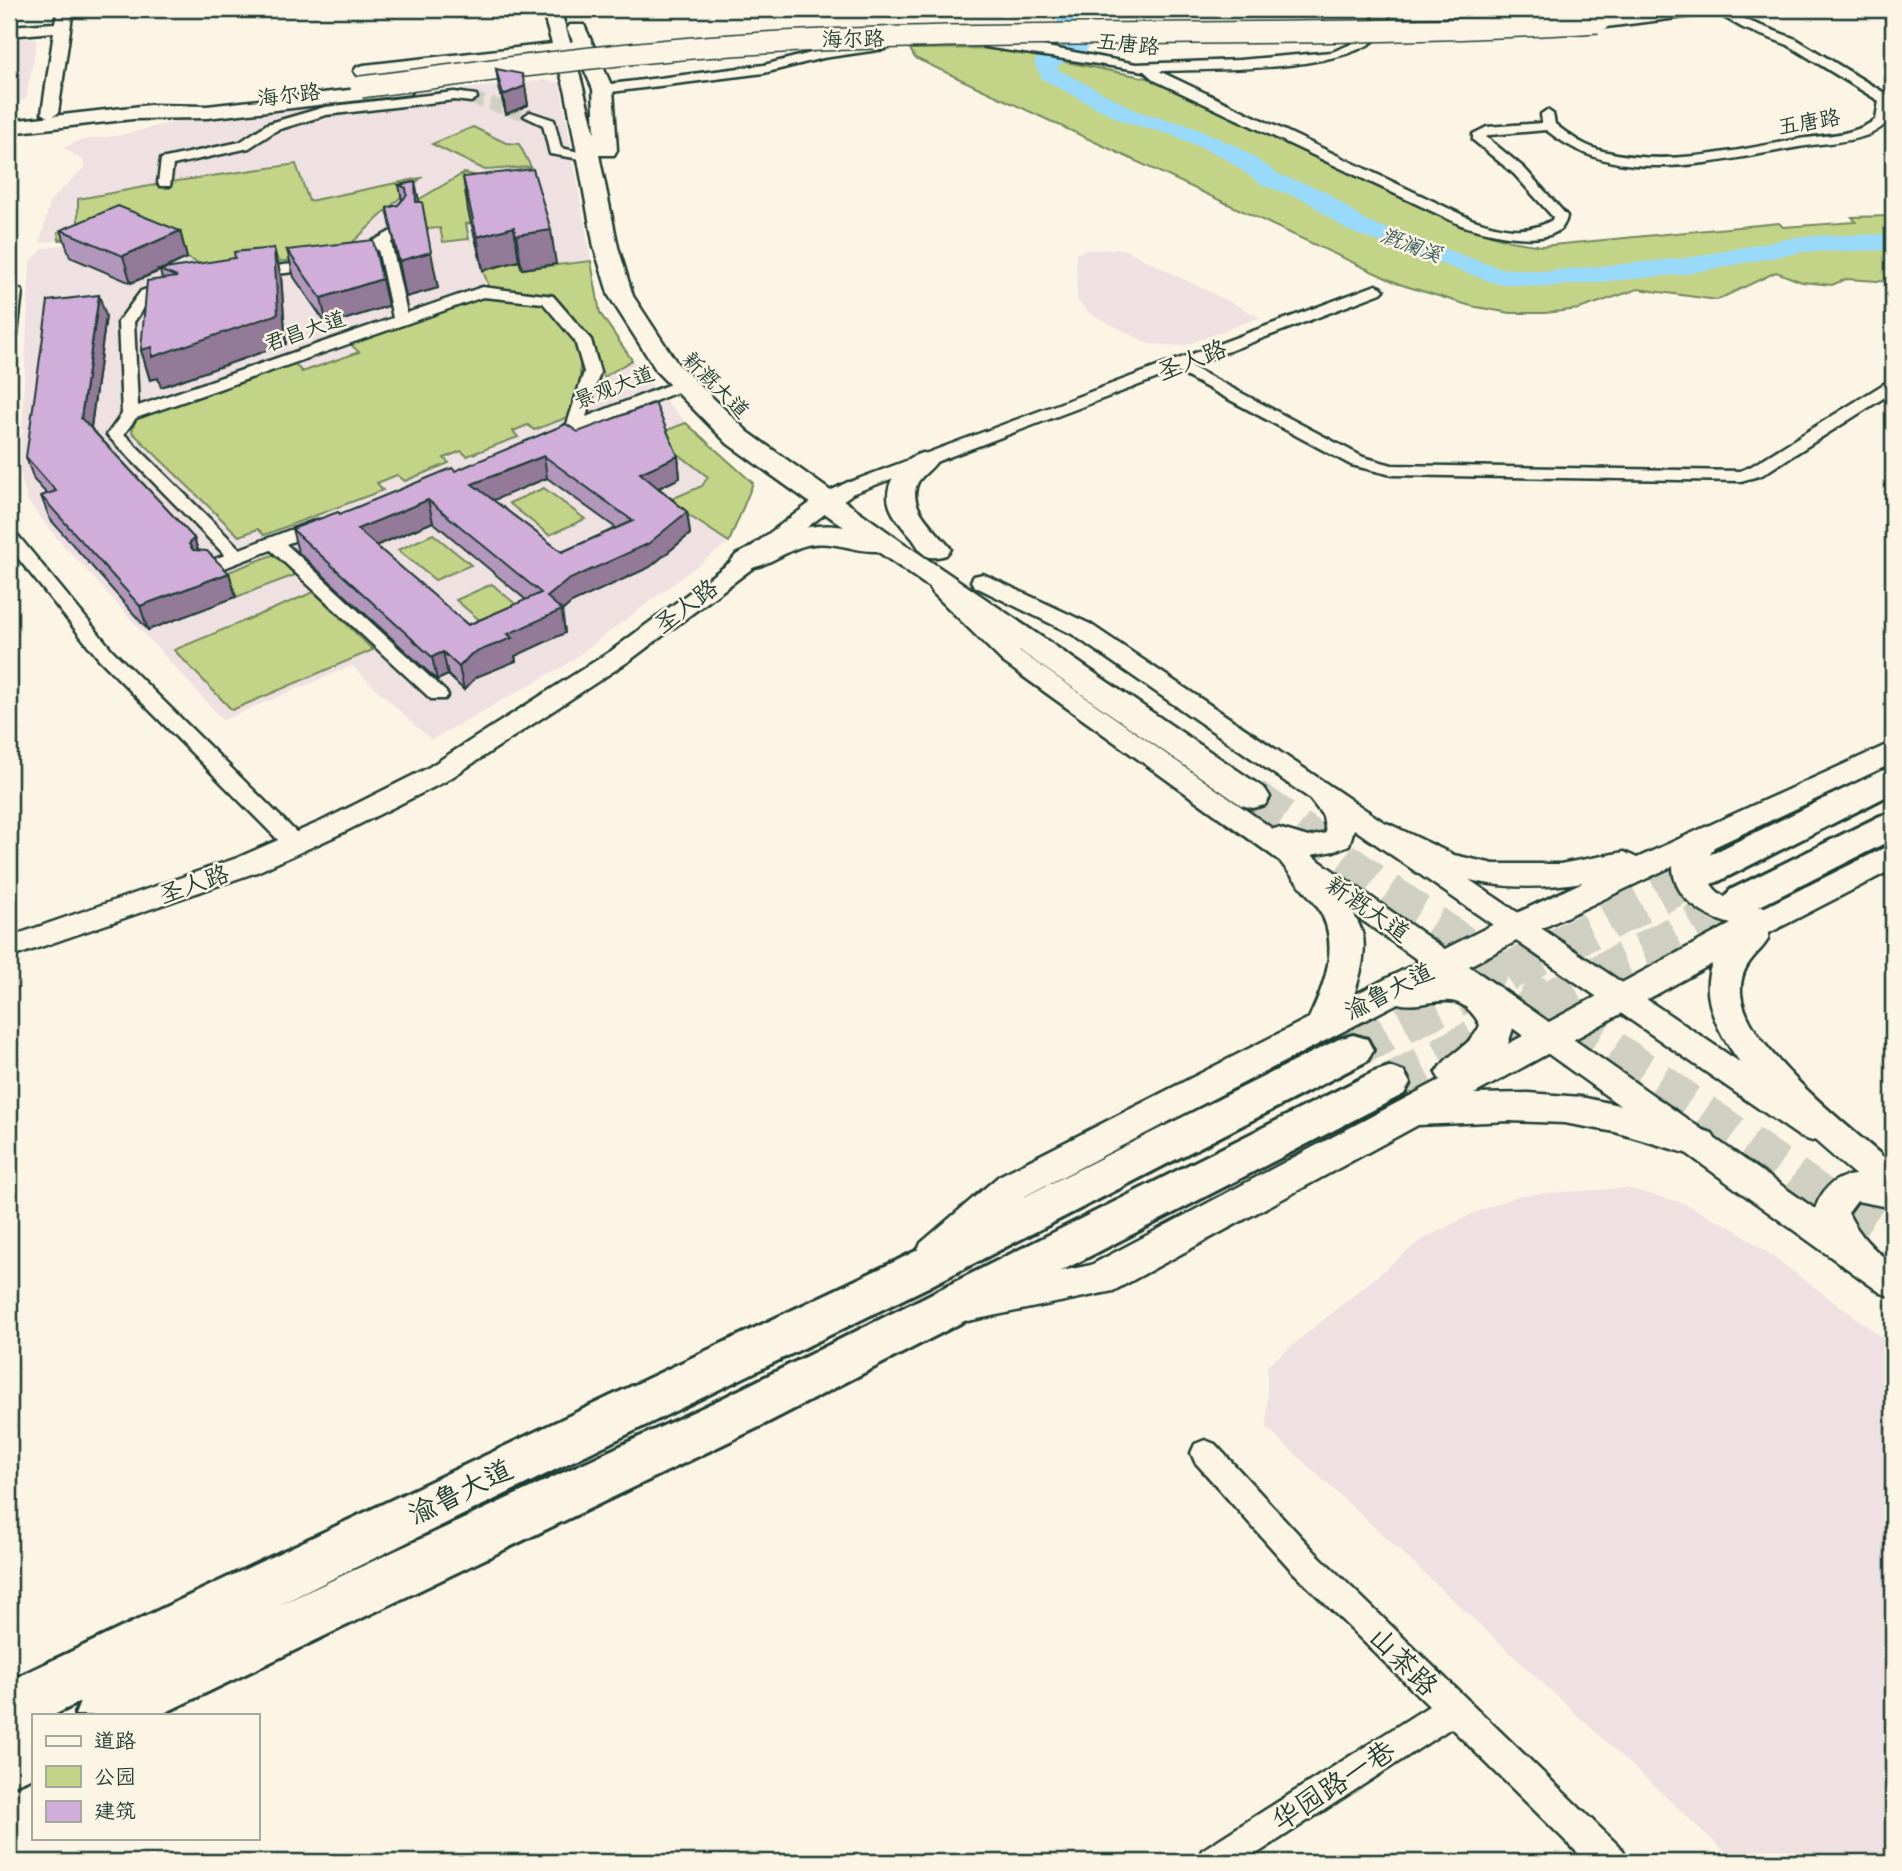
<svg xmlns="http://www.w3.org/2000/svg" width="1902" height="1871" viewBox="0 0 1902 1871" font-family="Dekko,'LXGW WenKai TC',sans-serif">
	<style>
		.built { fill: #efe0e1; fill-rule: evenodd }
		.green { fill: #c3d387; stroke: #71885e; stroke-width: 2 }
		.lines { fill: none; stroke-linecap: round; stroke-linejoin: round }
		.river { fill: #99d9fa; fill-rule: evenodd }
		.minor-tunnel { stroke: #d0d0c2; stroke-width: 13; stroke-dasharray: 13 7; stroke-linecap: butt }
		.primary-tunnel-far1 { stroke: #d0d0c2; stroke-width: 37; stroke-dasharray: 37 18; stroke-linecap: butt }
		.primary-tunnel { stroke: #d0d0c2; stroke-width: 48; stroke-dasharray: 48 24; stroke-linecap: butt }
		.trunk-tunnel { stroke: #d0d0c2; stroke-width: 38; stroke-dasharray: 38 19; stroke-linecap: butt }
		.minor-casing { stroke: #1f3d34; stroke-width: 5 }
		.tertiary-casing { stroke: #1f3d34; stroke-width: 5 }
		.secondary-casing { stroke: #1f3d34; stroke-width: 5 }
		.primary-casing { stroke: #1f3d34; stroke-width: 5 }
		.trunk-casing { stroke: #1f3d34; stroke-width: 6 }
		.minor { fill: #fcf5e5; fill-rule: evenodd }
		.tertiary { fill: #fcf5e5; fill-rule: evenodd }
		.secondary { fill: #fcf5e5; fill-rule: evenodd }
		.primary { fill: #fcf5e5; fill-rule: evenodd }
		.trunk { fill: #fcf5e5; fill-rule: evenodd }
		.primary-bridge-casing { stroke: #1f3d34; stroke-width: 24; stroke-linecap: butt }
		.primary-bridge { stroke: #fcf5e5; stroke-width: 21 }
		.wall { fill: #b396bb; stroke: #1f3d34; stroke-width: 2; fill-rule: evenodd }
		.shaded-wall { fill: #927a98; stroke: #1f3d34; stroke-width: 2 }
		.building { fill: #d0aed9; stroke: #1f3d34; stroke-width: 2; fill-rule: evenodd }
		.labels { text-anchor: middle; stroke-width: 5; stroke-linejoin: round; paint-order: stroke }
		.far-street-label { font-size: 21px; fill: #1f3d34; stroke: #fcf5e5 }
		.far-water-label { font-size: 21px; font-style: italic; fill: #375c5c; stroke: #fcf5e5 }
		.street-label { font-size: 24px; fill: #1f3d34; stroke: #fcf5e5 }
		.near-street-label { font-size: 28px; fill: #1f3d34; stroke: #fcf5e5 }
	</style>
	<rect width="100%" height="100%" fill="#fcf5e5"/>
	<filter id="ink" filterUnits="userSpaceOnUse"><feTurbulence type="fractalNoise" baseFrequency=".0143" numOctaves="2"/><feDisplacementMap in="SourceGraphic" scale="14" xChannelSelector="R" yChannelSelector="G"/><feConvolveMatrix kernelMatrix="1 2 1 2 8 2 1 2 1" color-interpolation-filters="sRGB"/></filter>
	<g filter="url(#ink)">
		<!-- built -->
		<g class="built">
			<polygon points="1113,9 1368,9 1365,13 1115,19"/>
			<polygon points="24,37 37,40 26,99 9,107 9,38"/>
			<path d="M545 80 560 83 600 313 646 379 701 439 753 483 729 542 564 666 431 740 352 666 223 720 56 537 27 500 20 471 30 262 43 249 109 233 40 243 50 201 85 167 83 160 63 148 77 141 121 135 206 114 413 90 446 91ZM420 179 212 269 308 201Z"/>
			<polygon points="1123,249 1260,317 1183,346 1149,344 1089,313 1077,300 1076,253 1086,250"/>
			<polygon points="1626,1188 1683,1203 1735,1229 1893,1345 1893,1862 1736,1862 1267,1428 1267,1366 1421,1240 1474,1213 1520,1195"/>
		</g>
		<!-- green -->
		<g class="green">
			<polygon points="996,48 1152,79 1455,223 1510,241 1542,246 1779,223 1783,227 1856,222 1852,217 1893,216 1893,282 1846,279 1832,285 1802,282 1776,272 1717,300 1638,289 1579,309 1545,313 1510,313 1471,306 1399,284 915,58 910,49"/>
			<polygon points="473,127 506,143 519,144 531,167 485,170 432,144"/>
			<polygon points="296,164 309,201 421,178 339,255 212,269 123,230 59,240 58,232 78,228 78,199 177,181"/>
			<polygon points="464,173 482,177 468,211 471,223 466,224 469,239 443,242 440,228 427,229 406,207"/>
			<polygon points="519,261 522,269 591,261 600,313 632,360 604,377 589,338 553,294 490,289 483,271"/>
			<polygon points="485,295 538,302 551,310 580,340 580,380 571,416 534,430 528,425 513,431 518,437 467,456 461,451 444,458 449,463 405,481 397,475 377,483 383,490 264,535 258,529 239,536 132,432 136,417 293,362 302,372 359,352 349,343"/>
			<polygon points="686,423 753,483 729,542 667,501 702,486 708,477 654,435"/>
			<polygon points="544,488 585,519 549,535 509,503"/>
			<polygon points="433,534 471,565 435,580 398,550"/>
			<polygon points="275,554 295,575 236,597 216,577"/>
			<polygon points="492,584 527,614 491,630 456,600"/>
			<polygon points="314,592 373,650 232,710 174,650"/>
		</g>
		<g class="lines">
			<!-- river -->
			<polygon class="river" points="1053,9 1073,9 1088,48 1085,53 1057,66 1059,70 1140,112 1188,125 1239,147 1280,175 1323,190 1366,221 1500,268 1546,271 1686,258 1802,236 1893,234 1893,250 1802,252 1686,274 1546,287 1497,284 1348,231 1305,200 1262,185 1223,157 1172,135 1124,122 1042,79 1034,63 1037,58 1065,45"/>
			<!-- minor-tunnel -->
			<polyline class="minor-tunnel" points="471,98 530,116"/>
			<!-- primary-tunnel-far1 -->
			<polyline class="primary-tunnel-far1" points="1253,797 1833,1203"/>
			<!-- primary-tunnel -->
			<polyline class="primary-tunnel" points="1830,1201 1893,1245"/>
			<!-- trunk-tunnel -->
			<g class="trunk-tunnel">
				<polyline points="1353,1050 1704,873"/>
				<polyline points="1389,1083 1743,899"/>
			</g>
			<!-- minor casing -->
			<g class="minor-casing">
				<g id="minor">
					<path d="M1710 9H1724L1751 22 1796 39 1891 97 1889 119C1884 127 1877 131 1868 135 1846 143 1822 143 1799 147 1745 156 1689 170 1634 165 1600 162 1573 151 1546 130L1490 135 1486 137 1524 168 1567 216C1561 254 1483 232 1461 225L1154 80 1144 71 985 47 979 43 985 39 1042 46 1136 64 1239 60 1332 52 1354 43 1371 31 1377 14H1385L1387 17C1385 24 1384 32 1379 37 1341 72 1212 69 1159 71L1471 219C1498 228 1526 236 1552 220L1553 217 1514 174 1473 140V134L1487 127 1542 123 1541 114 1547 110 1553 114 1555 124C1571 137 1587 148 1607 152 1670 167 1737 150 1799 139 1825 135 1855 136 1876 119L1879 101 1788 45 1743 28Z"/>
					<polygon points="881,42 885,43 885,49 823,58 764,73 603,93 597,89 603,85 764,65 823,50"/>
					<polygon points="454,92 476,95 477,98 471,102 454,100 326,115 277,130 249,148 173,165 170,186 160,186 158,183 161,159 240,142 267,124 325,107"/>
					<polygon points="530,112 554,120 561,148 593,155 593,161 550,154 543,125 524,116"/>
					<polygon points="406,223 411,224 411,230 391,242 407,313 482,287 553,296 591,340 600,372 586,417 678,381 690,381 692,384 690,387 572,434 560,434 558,430 567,424 584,372 575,341 543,303 483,297 136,418 124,434 240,549 316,520 328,520 331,524 328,528 286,544 445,691 448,695 445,699 431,699 271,550 214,572 202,572 199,568 202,564 225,555 107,435 122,414 118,322 141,291 172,280 179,284 151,297 134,322 138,406 393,318 378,249 346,266 251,277 244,273 251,269 342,258"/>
					<polygon points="1376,285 1381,287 1384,290 1381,293 1190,366 1363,457 1392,465 1740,471 1750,467 1887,382 1893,380 1893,392 1762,475 1741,481 1392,475 1351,465 1176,371 854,493 842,493 839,489 842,485"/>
					<polygon points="14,286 22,291 17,335 9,340 9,288"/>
					<polygon points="9,531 15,532 113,651 303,839 306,844 303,849 287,849 99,659 9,547"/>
					<polygon points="1205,1440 1215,1444 1315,1552 1623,1850 1628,1862 1587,1862 1451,1728 1244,1862 1197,1862 1202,1850 1429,1706 1293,1572 1195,1462 1191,1453 1195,1444"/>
				</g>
			</g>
			<!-- tertiary casing -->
			<g class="tertiary-casing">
				<g id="tertiary">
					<polygon points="58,9 73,9 58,113 50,118 42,113 54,32 9,36 9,26 55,23"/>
					<polygon points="1379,9 1395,9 1386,20 1381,22 1373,17"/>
					<polygon points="848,482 856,484 859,489 834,507 629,661 446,781 342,833 257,872 9,958 9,937 237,858 322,821 426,769 611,651 818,497"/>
					<path d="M983 574 1090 624 1824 1119 1828 1128 1824 1137 1812 1141 1800 1137 1354 829 1349 845 1334 851 1311 855 1815 1209C1829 1170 1858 1170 1893 1182V1208L1857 1201 1848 1213C1859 1235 1873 1250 1893 1264V1297L1881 1293 1003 662 933 593 930 588 933 583 942 581 951 583 1021 652 1273 829 1278 828 1308 837 1326 833 1323 816 1309 798 1072 634 974 586 971 581 974 576Z"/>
				</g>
			</g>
			<!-- secondary casing -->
			<g class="secondary-casing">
				<path id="secondary" d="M1893 742V763L1714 847C1691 887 1729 906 1765 907L1882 849 1893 845V869L1769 933C1769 951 1739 957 1741 993 1744 1047 1852 1129 1892 1164V1184L1879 1189 1866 1184C1817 1142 1682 1037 1712 964L1474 1094 1528 1093 1581 1097 1632 1108 1712 1133 1717 1143 1712 1153 1699 1157 1615 1132 1564 1123 1510 1121 1418 1125 1113 1291 968 1321 954 1317 948 1305 954 1293 1091 1265 1440 1080 1436 1073C1447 1053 1472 1046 1480 1025 1457 982 1429 1011 1398 1003L1025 1196 949 1265 935 1270 921 1265 916 1254 921 1243 999 1176 1309 1018C1326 982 1341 942 1317 906 1304 888 1287 873 1276 855L1281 848C1288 845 1294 843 1302 847 1320 857 1359 916 1363 936 1366 957 1360 975 1354 995L1504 919 1583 882C1495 896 1445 878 1367 838L1362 831 1367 824 1378 821 1389 824 1454 855 1494 864H1560L1624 852 1637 858ZM1673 866C1673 898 1704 917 1731 924L1508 1044 1514 1025C1497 994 1485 981 1448 977L1528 935Z"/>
			</g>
			<!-- primary casing -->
			<g class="primary-casing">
				<g id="primary">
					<path d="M542 9H560L570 42 573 41 567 29 570 25H584L613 89 617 150 614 155H599L618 247 633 296 677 363 748 432 902 542 1265 789 1270 797 1265 805 1253 808 1241 805 877 551C854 552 832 539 807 545 783 550 761 574 736 567L731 561 736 555C770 538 805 520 844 527L728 444 658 373 609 296 594 247 566 93 555 55 364 77 357 75 354 71 357 67 364 65 552 44ZM574 53H577L593 89 595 134Z"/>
					<polygon points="1658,9 1710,9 1701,15 1598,28 1588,22 1598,16"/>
					<polygon points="403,84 410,86 413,90 410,94 207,118 133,119 9,133 9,121 150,105 207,106"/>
					<path d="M923 453 933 455 937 461C932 469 923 474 918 482 905 507 938 531 951 549L946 555C939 557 932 559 925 555 920 551 916 543 912 538 892 515 878 499 897 471 904 462 912 455 923 453Z"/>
				</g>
			</g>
			<!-- trunk casing -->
			<g class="trunk-casing">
				<g id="trunk">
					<polygon points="1893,768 1893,793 1717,882 1704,886 1691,882 1685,873 1691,864 1881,771"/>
					<polygon points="1893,812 1893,839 1756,908 1743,912 1730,908 1724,899 1730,890 1880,816"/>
					<polygon points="1353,1035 1367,1039 1373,1050 1367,1061 928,1287 277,1606 723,1398 1374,1072 1389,1067 1404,1072 1410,1083 1404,1094 757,1428 160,1715 75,1715 80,1702 54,1715 33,1715 33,1777 9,1787 9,1681 896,1261 1339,1039"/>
				</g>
			</g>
			<!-- minor -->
			<use href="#minor" class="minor"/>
			<!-- tertiary -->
			<use href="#tertiary" class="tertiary"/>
			<!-- secondary -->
			<use href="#secondary" class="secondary"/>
			<!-- primary -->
			<use href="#primary" class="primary"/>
			<!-- trunk -->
			<use href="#trunk" class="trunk"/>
			<!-- primary-bridge casing -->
			<g class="primary-bridge-casing">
				<path id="primary-bridge" d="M361 87C501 69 641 49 782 42 1054 28 1326 39 1598 22"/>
			</g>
			<!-- primary-bridge -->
			<use href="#primary-bridge" class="primary-bridge"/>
		</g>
		<!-- wall -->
		<g class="wall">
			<polygon points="496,69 525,86 528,105 506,114 499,88"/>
			<polygon points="463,177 556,264 522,269 519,261 483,270 468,210"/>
			<polygon points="415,182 438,288 406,297 387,208 398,205 402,200 399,185"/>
			<polygon points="61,230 180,231 187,258 162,270 281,276 286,344 161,387 158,378 150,380 141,350 162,279 160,271 131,283 70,257"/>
			<polygon points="287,250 388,306 327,325 294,277"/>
			<polygon points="106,316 91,428 194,538 198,550 229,573 236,597 148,630 50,519 41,496 47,494 34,480 26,457"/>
			<path d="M578 432 678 456 680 478 659 488 687 512 690 534 650 567 571 603 562 611 565 633 515 656 516 661 476 677 464 690 448 675 437 680 298 552 292 529 340 514 455 471ZM547 478 616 528 562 552 493 500ZM433 522 526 600 468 625 376 546Z"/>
		</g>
		<!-- shaded-wall -->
		<g class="shaded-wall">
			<polygon points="525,86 528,105 506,114 503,95"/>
			<polygon points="514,227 519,261 483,270 477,237"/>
			<polygon points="551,230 556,264 522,269 516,235"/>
			<polygon points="180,231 187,258 131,283 123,256"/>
			<polygon points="274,248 281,276 286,344 161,387 158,378 150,380 141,350"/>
			<polygon points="431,252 438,288 406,297 399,261"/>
			<polygon points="382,279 388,306 327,325 321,298"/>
			<polygon points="99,295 106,316 89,441 81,418"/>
			<polygon points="544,456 547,478 477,507 472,484"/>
			<polygon points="678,456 680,478 643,495 640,473"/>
			<polygon points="428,500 433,522 363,551 357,529"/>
			<polygon points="687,512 690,534 650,567 571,603 562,611 565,633 515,656 516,661 476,677 464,690 459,667 471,654 508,634 547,597 568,580"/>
			<polygon points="194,538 201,561 189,544"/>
			<polygon points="229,573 236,597 148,630 140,606"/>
			<polygon points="443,652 448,675 437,680 432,657"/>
		</g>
		<!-- building -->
		<g class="building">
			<polygon points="496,69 522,74 525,86 503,95"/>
			<polygon points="533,169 551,230 516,235 514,227 477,237 463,177"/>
			<polygon points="415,182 416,202 422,202 431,252 399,261 387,208 398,205 407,195 406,188 399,185"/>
			<polygon points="118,206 180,231 123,256 61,230"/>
			<polygon points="373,240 382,279 321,298 287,250"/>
			<polygon points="274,248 278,314 152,357 152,347 141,350 147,281 177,277 159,270 235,258 234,252"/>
			<polygon points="99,295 81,418 194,538 189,544 193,550 207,551 229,573 140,606 41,496 56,491 26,457 48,301"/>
			<path d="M655 403 678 456 640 473 687 512 648 544 568 580 547 597 562 610 508 634 512 638 471 654 459 667 443 652 432 657 292 529 338 512 340 514 452 468 455 471 566 424 578 432ZM544 456 633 521 562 552 472 484ZM428 500 541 593 468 625 357 529Z"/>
		</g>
	</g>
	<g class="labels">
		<!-- far-street labels -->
		<g class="far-street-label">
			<text transform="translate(853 39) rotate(-1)" y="7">海尔路</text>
			<text transform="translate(1128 44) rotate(6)" y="7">五唐路</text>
			<text transform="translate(289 95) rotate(-7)" y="7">海尔路</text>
			<text transform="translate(1809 122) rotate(-10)" y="7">五唐路</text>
			<text transform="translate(305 331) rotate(-19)" y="7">君昌大道</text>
			<text transform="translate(716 385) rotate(45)" y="7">新溉大道</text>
			<text transform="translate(614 387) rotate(-21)" y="7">景观大道</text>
		</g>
		<!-- far-water labels -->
		<g class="far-water-label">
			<text transform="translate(1411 245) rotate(20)" y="7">溉澜溪</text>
		</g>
		<!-- street labels -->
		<g class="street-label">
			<text transform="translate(1192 360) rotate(-21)" y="8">圣人路</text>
			<text transform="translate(686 606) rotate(-37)" y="8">圣人路</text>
			<text transform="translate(194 884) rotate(-19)" y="8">圣人路</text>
			<text transform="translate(1368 909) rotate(35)" y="8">新溉大道</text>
			<text transform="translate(1389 991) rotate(-27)" y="8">渝鲁大道</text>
		</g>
		<!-- near-street labels -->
		<g class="near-street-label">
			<text transform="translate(460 1491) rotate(-26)" y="10">渝鲁大道</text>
			<text transform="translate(1404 1661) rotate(45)" y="10">山茶路</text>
			<text transform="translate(1333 1785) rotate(-33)" y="10">华园路一巷</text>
		</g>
	</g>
	<!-- margin -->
	<rect width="1902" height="1871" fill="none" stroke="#fcf5e5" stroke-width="35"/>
	<rect x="18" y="18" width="1867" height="1836" fill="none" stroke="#1f3d34" stroke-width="2.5" filter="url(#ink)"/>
	<!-- legend -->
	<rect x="32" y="1714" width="228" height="126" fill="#fcf5e5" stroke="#a4ab9e" stroke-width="2"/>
	<rect x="46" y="1736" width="35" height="10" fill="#fcf5e5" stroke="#a4ab9e" stroke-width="2"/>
	<text x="94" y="1748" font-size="21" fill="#1f3d34">道路</text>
	<rect x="46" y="1766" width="35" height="21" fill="#c3d387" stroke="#a4ab9e" stroke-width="2"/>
	<text x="94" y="1784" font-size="21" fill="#1f3d34">公园</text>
	<rect x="46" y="1801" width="35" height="21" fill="#d0aed9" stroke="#a4ab9e" stroke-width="2"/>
	<text x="94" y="1818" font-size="21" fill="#1f3d34">建筑</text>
</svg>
